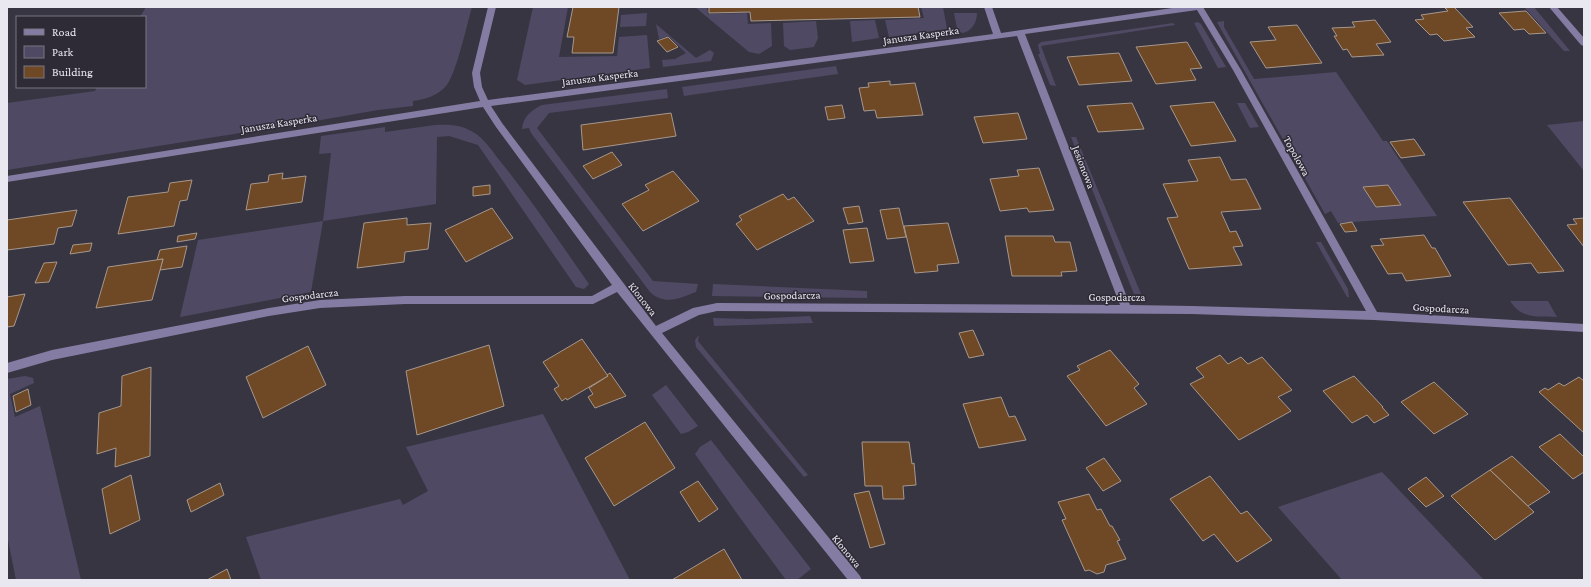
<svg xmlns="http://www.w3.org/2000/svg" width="1591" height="587" viewBox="0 0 1591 587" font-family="'Crimson Pro',serif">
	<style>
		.green { fill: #4f4964 }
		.building { fill: #6f4825; stroke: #a6988d }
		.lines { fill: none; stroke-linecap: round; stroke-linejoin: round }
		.minor { fill: #857ca3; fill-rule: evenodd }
		.labels { text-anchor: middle; stroke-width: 3; stroke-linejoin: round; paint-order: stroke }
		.street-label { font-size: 11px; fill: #e9e7f0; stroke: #2e2b37 }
	</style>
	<rect width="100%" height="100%" fill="#383542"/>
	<!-- green -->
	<g class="green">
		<path d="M146 7H472C467 24 456 75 446 86 437 96 426 99 413 101V106L378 110 304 123 7 170V103L95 91 97 87H145V17H140Z"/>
		<polygon points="533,7 568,7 559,57 617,56 619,37 647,35 650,68 525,85 517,80"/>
		<polygon points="695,7 707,7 708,14 747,13 748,24 771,23 772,46 759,54 749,52"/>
		<polygon points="921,7 943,7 947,29 889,37 885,20 924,18"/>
		<polygon points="1524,7 1534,7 1570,51 1564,51"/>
		<polygon points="647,13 646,26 620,27 621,15"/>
		<path d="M954 13H977C977 24 970 34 958 33Z"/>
		<polygon points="875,20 879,38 852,42 850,21"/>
		<polygon points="816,21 818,38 814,47 790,50 784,46 783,23"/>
		<polygon points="1224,21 1224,27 1254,79 1336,72 1383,141 1387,141 1437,216 1338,223 1331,211 1325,214 1218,24 1217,22"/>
		<polygon points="1198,22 1201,24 1226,67 1218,68 1194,23"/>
		<polygon points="1173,23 1175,25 1041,46 1056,86 1050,85 1038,54 1040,54 1038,45 1041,42"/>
		<polygon points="656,24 696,58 710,50 714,53 711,61 663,67 662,60 675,59 686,53 668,36 659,39"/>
		<polygon points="836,66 838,74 684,96 682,87"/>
		<path d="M667 89 668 98 549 113 537 128 653 281 698 284 696 292C680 298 665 306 650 292L531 133 529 128 522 129C523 117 531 110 542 105Z"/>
		<polygon points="1237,103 1245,103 1259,127 1250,128"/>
		<polygon points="1584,121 1584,171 1547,125"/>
		<path d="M435 125C448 124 462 125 473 132 484 138 492 151 500 161 532 200 560 243 589 284L584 289 576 287 478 145 449 136 437 137 436 204 323 221 311 292 180 317 198 240 323 221 331 153 319 154 321 136 385 127V132Z"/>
		<polygon points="1071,137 1076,137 1141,294 1134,294"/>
		<polygon points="1316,242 1321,242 1348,289 1349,297 1347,297"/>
		<polygon points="713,284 867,291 867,298 712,296"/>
		<path d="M1510 301H1548L1557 317C1537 316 1523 320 1510 301Z"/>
		<polygon points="810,316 813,323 714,326 713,318 750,319"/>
		<polygon points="699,335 698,341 808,475 804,477 696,347 695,340"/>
		<polygon points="25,376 33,378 34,383 10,394 15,417 40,406 81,580 16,580 7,535 7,379"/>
		<polygon points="666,385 698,426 688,432 681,434 652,395"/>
		<polygon points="543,414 630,580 261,580 246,537 400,499 403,505 428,491 406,447"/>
		<polygon points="711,440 811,569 797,580 786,580 738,515 695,454 700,447"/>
		<polygon points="1382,472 1484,580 1342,580 1278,507"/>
	</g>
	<!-- building -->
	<g class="building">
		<polygon points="573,7 619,7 613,53 572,53 574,37 567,37"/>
		<polygon points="709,7 918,7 920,17 751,21 750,12 709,13"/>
		<polygon points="1454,7 1473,27 1466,28 1475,37 1444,41 1437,34 1430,35 1415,20 1424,19 1421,15 1448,11 1445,8"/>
		<polygon points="1526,11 1546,33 1529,34 1524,29 1514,30 1499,13"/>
		<polygon points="1375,20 1391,42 1376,44 1384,55 1352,57 1347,49 1343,50 1334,36 1337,36 1332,28 1355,27 1352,22"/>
		<polygon points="1297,25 1322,63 1266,68 1250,42 1276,40 1268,27"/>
		<polygon points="668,37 678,47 667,52 657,41"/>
		<polygon points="1187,42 1202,68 1190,69 1196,80 1156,84 1136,47"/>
		<polygon points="1119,53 1132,81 1079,85 1067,57"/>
		<polygon points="890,81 890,85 915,83 923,115 877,118 875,110 864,111 859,88 869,87 868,83"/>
		<polygon points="1214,102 1236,141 1191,146 1170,106"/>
		<polygon points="1132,103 1144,129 1098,132 1087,106"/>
		<polygon points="842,105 845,118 828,120 825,107"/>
		<polygon points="671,113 676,136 583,150 581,125"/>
		<polygon points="1018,113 1027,139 983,143 974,117"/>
		<polygon points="1414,139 1425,155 1401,158 1390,142"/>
		<polygon points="612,152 622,165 593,179 583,166"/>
		<polygon points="1220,157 1231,180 1246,179 1261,209 1221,212 1230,232 1236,231 1243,246 1233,247 1242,265 1189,269 1167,218 1178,217 1163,184 1198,181 1188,160"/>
		<polygon points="1039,168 1054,210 1029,212 1027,208 1000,211 990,179 1019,176 1017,170"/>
		<polygon points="673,171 699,201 643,231 622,204 649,190 645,185"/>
		<polygon points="283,173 282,179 306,176 302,202 246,210 251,184 268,182 269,175"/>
		<polygon points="192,180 187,200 180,201 174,226 118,234 128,197 168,192 170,183"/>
		<polygon points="490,185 490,194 473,196 473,187"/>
		<polygon points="1388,185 1401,205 1376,207 1363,187"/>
		<polygon points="783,194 788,200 794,197 814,221 757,250 736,224 742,220 739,216"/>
		<polygon points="1510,198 1564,271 1538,273 1531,263 1508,265 1463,202"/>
		<polygon points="859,206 863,222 848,224 843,208"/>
		<polygon points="492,208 513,238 466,262 445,230"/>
		<polygon points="899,208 906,237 887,239 880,210"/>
		<polygon points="77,210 72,226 58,228 54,244 7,250 7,220"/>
		<polygon points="407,218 407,225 431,223 428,249 405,252 404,262 357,268 364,223"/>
		<polygon points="1584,218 1584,247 1567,225 1577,224 1573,219"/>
		<polygon points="1352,222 1357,231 1345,232 1340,224"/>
		<polygon points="948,223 959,263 937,265 938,271 915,273 904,226"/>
		<polygon points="867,228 874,261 850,263 843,230"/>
		<polygon points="197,233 195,239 177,242 178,236"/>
		<polygon points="1424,235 1432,248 1435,248 1451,276 1406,281 1402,273 1388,274 1371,246 1384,245 1380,239"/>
		<polygon points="1005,236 1053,236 1055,242 1070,242 1077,271 1061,272 1062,276 1012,276"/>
		<polygon points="92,243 90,251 70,254 73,245"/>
		<polygon points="187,246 182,267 160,270 163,259 157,260 160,250"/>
		<polygon points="163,259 152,300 96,308 108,267"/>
		<polygon points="57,262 49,282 35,283 44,263"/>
		<polygon points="25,294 14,326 7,327 7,297"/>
		<polygon points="973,330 984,355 969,358 959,333"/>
		<polygon points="582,339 608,376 567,400 566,398 562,401 554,389 559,386 543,362"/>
		<polygon points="489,345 504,406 417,435 406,371"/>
		<polygon points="308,346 326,385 263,418 246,377"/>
		<polygon points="1110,350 1139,384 1134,388 1147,404 1106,426 1067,376 1080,370 1077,366"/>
		<polygon points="1220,355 1228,364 1241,357 1248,364 1262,357 1292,390 1278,397 1291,411 1239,440 1190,384 1204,377 1196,368"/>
		<polygon points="151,367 150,456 115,467 116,448 97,454 99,413 121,406 122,376"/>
		<polygon points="610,373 626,396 595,408 588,397 593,394 589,388 608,376 607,375"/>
		<polygon points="1354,376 1383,407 1382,407 1389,415 1374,423 1367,415 1352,423 1323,391"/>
		<polygon points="1579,377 1584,381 1584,433 1539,392 1545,388 1548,390 1559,383 1564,386"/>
		<polygon points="1434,382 1468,414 1434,434 1401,402"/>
		<polygon points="28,389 31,405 16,412 13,396"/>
		<polygon points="1001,397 1009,417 1015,416 1026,440 979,448 963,404"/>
		<polygon points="645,422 675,468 614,506 585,458"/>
		<polygon points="1560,434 1584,457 1584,472 1573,479 1539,447"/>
		<polygon points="862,442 909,442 912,464 914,463 916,485 903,486 904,499 883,499 882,486 865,486"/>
		<polygon points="1512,456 1550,492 1528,506 1490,470"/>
		<polygon points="1104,458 1121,481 1103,491 1086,468"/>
		<polygon points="1490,470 1534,512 1495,540 1451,496"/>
		<polygon points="131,475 140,520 110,534 102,489"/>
		<polygon points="1210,476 1241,514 1247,511 1272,540 1237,562 1214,534 1203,541 1170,499"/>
		<polygon points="1426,477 1444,496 1426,507 1408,489"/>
		<polygon points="698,481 718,509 699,522 680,492"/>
		<polygon points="220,483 224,495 191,512 187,500"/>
		<polygon points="869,491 885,544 870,548 854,494"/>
		<polygon points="1089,494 1097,510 1101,509 1110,526 1112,526 1120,540 1117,541 1126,559 1106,565 1104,572 1097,574 1089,570 1085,571 1062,520 1066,519 1058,502"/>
		<polygon points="724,549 742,580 672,580"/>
		<polygon points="227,569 231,580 207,580"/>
	</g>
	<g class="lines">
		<!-- minor -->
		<g class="minor">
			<path d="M488 7H496L480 73 482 87 488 100 993 34 984 7H992L1001 33 1179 7H1203L1241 70 1377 312 1584 324V332L1374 320 1192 314 717 311 699 315 662 333 860 576 862 580H848L617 292 593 304H405L320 308 269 316 52 360 7 373V363L52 350 269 308 320 300 405 296H592L612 285 496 127 483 107 7 182V176L480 101 474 87 472 73ZM1197 10 1233 70 1366 311 1192 306 1130 305 1025 34ZM1017 36 1120 305 717 303 693 308 656 326 502 123 491 106Z"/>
			<polygon points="1549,7 1557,7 1584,38 1584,46 1581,45"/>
		</g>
	</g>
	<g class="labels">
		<!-- street labels -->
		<g class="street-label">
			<text transform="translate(921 35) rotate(-8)" y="4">Janusza Kasperka</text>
			<text transform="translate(600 77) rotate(-7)" y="4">Janusza Kasperka</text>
			<text transform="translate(279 123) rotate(-9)" y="4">Janusza Kasperka</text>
			<text transform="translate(1297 156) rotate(61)" y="4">Topolowa</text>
			<text transform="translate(1084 167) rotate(69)" y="4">Jesionowa</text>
			<text transform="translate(310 295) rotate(-7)" y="4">Gospodarcza</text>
			<text transform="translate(792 295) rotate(-1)" y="4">Gospodarcza</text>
			<text x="1117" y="301">Gospodarcza</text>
			<text transform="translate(643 299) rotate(52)" y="4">Klonowa</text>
			<text transform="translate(1441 308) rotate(3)" y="4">Gospodarcza</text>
			<text transform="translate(847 551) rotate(51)" y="4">Klonowa</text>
		</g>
	</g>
	<!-- border -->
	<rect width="1591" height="587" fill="none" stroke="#e9e7f0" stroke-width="16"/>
	<!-- legend -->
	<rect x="16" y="16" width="130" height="72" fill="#2e2b37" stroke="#797681"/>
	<rect x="24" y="29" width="20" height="6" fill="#857ca3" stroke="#797681"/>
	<text x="52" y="36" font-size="12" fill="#e9e7f0">Road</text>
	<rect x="24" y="46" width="20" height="12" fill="#4f4964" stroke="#797681"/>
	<text x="52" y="56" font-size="12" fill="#e9e7f0">Park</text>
	<rect x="24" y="66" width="20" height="12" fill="#6f4825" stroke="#797681"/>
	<text x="52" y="76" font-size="12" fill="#e9e7f0">Building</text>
</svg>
